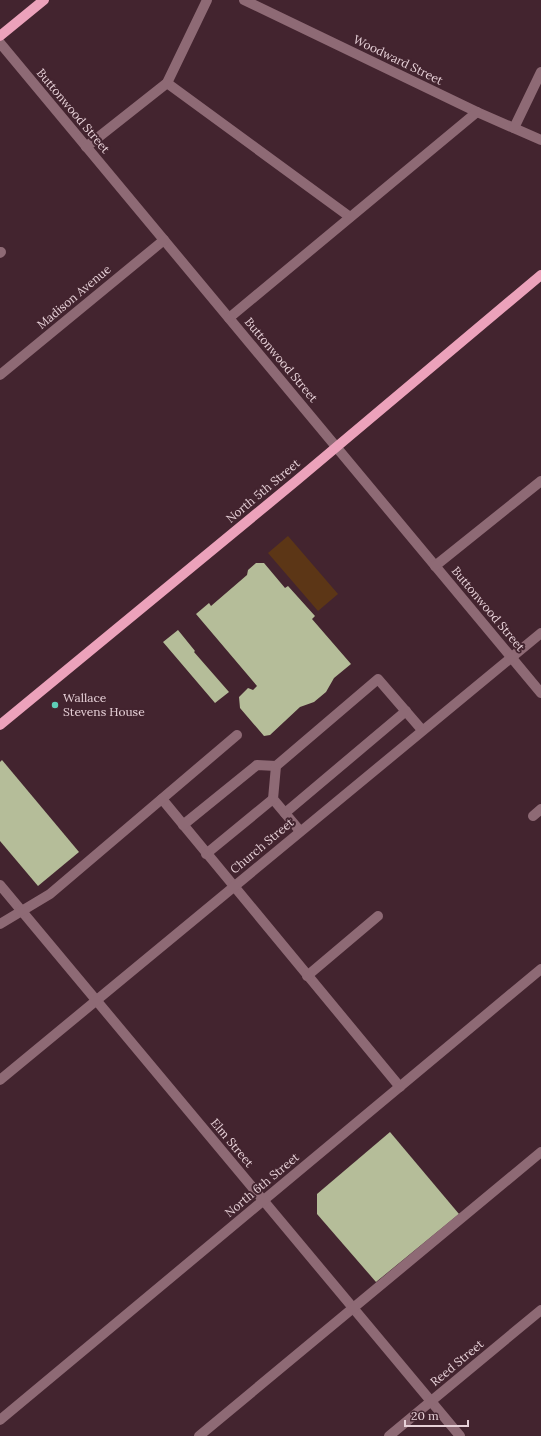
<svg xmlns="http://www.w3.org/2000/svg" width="541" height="1436" viewBox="0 0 541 1436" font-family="Lora,serif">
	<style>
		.green { fill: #5c3616 }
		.building { fill: #b5bd99 }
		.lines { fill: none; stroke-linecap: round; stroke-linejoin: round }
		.minor { stroke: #8e6a75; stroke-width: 10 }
		.major { stroke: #eca2bb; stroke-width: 10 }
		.poi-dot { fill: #5eceb7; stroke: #43242f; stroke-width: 1.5 }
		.labels { text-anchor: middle; stroke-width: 4; stroke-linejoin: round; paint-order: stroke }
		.street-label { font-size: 12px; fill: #e7d1d8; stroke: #43242f }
		.poi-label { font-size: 12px; fill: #e7d1d8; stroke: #43242f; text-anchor: start }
	</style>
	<rect width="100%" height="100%" fill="#43242f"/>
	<!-- green -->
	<polygon class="green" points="288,536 338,594 318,611 268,553"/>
	<!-- building -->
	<g class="building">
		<polygon points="256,563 264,563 285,588 288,586 315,616 312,619 351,664 334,678 326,692 314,702 300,707 270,735 264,736 240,708 239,697 248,688 253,690 257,686 196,614 209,603 211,606 247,575 248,570"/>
		<polygon points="178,630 195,651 194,652 229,692 215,703 163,642"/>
		<polygon points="2,760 79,852 38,886 0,841 0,762"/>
		<polygon points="390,1132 459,1214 376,1282 317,1214 317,1194"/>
	</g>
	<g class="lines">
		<!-- minor -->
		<g class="minor">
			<polyline points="244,0 477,112 541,140"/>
			<polyline points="0,43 541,693"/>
			<polyline points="167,83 350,217"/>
			<polyline points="514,128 541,72"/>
			<polyline points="86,147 167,83 207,0"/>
			<polyline points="0,253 1,252"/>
			<polyline points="229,318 477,112"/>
			<polyline points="0,375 164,240"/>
			<polyline points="435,566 541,481"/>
			<polyline points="162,799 400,1087"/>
			<polyline points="285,813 406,711"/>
			<polyline points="533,816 541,809"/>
			<polyline points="183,825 257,765 276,766"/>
			<polyline points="300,831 273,799 276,766 378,679 422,730"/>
			<polyline points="206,854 273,799"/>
			<polyline points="0,885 460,1436"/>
			<polyline points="0,924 50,894 237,735"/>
			<polyline points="307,976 378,916"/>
			<polyline points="0,1080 541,633"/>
			<polyline points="0,1420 541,969"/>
			<polyline points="199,1436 541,1152"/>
			<polyline points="389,1436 541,1310"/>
		</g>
		<!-- major -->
		<g class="major">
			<polyline points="0,36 44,0"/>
			<polyline points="0,725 296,481 541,275"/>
		</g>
	</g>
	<!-- markers -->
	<circle class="poi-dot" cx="55" cy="705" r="4"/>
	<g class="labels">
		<!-- street labels -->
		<g class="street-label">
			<text transform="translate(398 60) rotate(26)" y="4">Woodward Street</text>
			<text transform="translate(73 111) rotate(50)" y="4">Buttonwood Street</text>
			<text transform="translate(74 297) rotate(-40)" y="4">Madison Avenue</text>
			<text transform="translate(281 360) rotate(50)" y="4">Buttonwood Street</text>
			<text transform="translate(263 491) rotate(-40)" y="4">North 5th Street</text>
			<text transform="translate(488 609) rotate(50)" y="4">Buttonwood Street</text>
			<text transform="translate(262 846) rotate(-40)" y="4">Church Street</text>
			<text transform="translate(232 1143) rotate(50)" y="4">Elm Street</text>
			<text transform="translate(262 1185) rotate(-40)" y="4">North 6th Street</text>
			<text transform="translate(457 1363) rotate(-40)" y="4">Reed Street</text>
		</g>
		<!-- poi labels -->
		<g class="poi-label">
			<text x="63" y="702">Wallace<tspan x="63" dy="14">Stevens House</tspan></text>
		</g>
	</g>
	<!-- scale -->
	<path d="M405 1420v6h63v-6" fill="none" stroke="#e7d1d8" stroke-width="2"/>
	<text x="411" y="1420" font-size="12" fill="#e7d1d8" stroke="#43242f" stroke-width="3" paint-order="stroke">20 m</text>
</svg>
